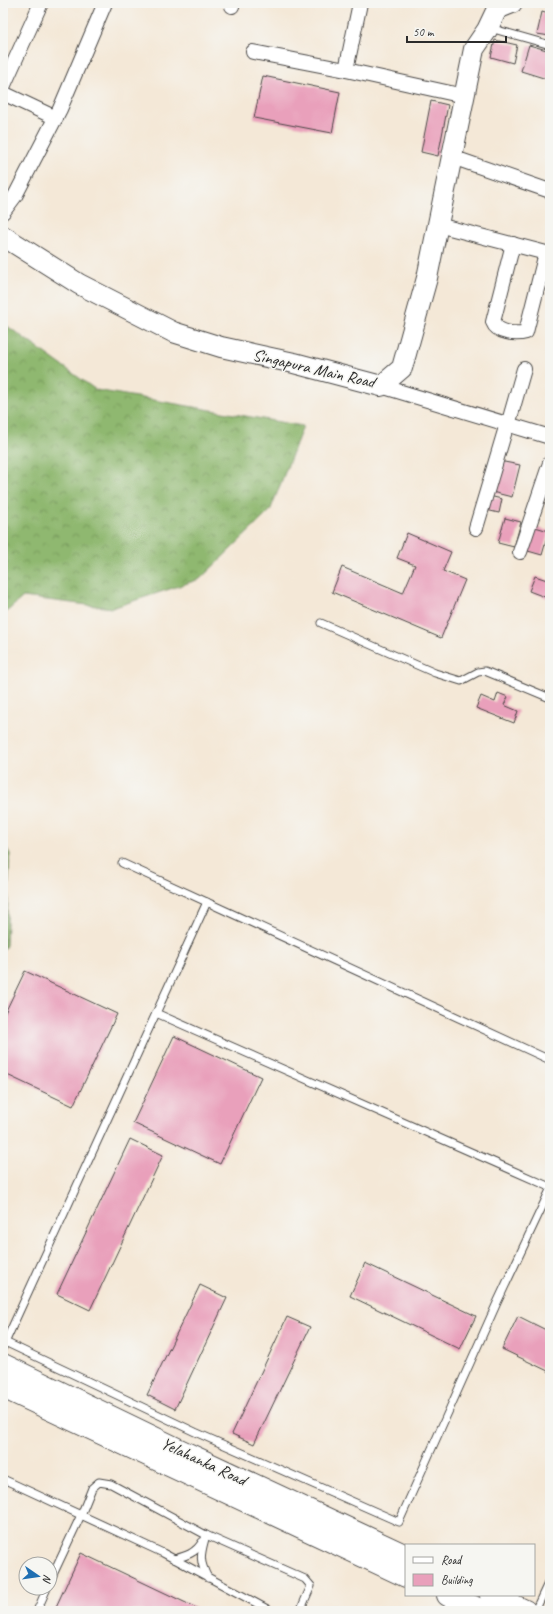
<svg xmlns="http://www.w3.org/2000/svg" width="553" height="1614" viewBox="0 0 553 1614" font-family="Caveat,sans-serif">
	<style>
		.forest { fill: url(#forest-crowns); stroke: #5d724d }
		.building { fill: #e9a0bb }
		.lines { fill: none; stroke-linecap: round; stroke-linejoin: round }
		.lane-casing { stroke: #494745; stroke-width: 9 }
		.street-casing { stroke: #494745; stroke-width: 16 }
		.secondary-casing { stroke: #494745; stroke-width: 22 }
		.primary-casing { stroke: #494745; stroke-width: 24 }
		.lane { stroke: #fff; stroke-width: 7 }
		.street { stroke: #fff; stroke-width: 14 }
		.secondary { stroke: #fff; stroke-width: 20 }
		.primary { stroke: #fff; stroke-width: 22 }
		.labels { text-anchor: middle; stroke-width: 3; stroke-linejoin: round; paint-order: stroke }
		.street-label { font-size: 17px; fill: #2b2b2b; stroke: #f6f6f2 }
	</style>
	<defs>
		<pattern id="forest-crowns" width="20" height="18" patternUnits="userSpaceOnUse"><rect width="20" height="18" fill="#8fb86f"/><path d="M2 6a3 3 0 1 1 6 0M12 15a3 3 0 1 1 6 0" fill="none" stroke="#75965b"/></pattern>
	</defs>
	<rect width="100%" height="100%" fill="#f6f6f2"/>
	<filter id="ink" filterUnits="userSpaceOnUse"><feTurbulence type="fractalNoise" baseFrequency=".025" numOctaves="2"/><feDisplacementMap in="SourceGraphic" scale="8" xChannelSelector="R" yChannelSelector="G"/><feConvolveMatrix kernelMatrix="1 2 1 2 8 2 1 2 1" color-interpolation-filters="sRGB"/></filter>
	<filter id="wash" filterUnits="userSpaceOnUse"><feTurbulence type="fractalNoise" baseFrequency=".012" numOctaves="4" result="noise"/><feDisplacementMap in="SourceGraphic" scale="16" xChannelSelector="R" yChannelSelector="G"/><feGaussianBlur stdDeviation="0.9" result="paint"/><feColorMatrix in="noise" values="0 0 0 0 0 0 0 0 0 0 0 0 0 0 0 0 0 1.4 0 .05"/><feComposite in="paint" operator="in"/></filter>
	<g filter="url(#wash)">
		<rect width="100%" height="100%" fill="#f4e8d7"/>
		<!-- forest -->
		<g class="forest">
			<polygon points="3,323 96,390 303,426 270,511 200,579 112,608 23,597 3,615"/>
			<polygon points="3,842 10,854 6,945 3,951"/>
		</g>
		<g id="blocks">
			<!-- building -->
			<g class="building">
				<polygon points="549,11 550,36 537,34 542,12 549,14"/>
				<polygon points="495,40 517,45 513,63 491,57"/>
				<polygon points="529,45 550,51 550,80 521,71"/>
				<polygon points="263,76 340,92 332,133 254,118"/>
				<polygon points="431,101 448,105 438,156 421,152"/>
				<polygon points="499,461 520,465 512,497 492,492"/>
				<polygon points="489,496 502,499 499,513 486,510"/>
				<polygon points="505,518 521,522 514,547 498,543"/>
				<polygon points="535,527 549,531 542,555 528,551"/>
				<polygon points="407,533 451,552 443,571 465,580 441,638 332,592 342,567 403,593 415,565 397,558"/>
				<polygon points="535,576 550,581 550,599 529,591"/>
				<polygon points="498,693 508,697 504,705 518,711 514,723 476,708 481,696 495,702"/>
				<polygon points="25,971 117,1014 73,1106 3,1073 3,1017"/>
				<polygon points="174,1036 261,1077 220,1164 133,1123"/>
				<polygon points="130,1139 163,1155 90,1310 57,1294"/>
				<polygon points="365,1263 476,1316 460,1349 350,1296"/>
				<polygon points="200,1285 227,1298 175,1409 147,1395"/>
				<polygon points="518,1316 550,1332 550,1372 502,1349"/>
				<polygon points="287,1317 310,1327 254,1444 232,1434"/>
				<polygon points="81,1553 203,1611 54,1611"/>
			</g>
		</g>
	</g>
	<g filter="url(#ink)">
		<use href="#blocks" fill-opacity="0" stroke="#494745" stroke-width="1"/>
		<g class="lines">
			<!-- lane casing -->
			<g class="lane-casing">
				<g id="lane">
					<polyline points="490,28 547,44"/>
					<polyline points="321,623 435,673 461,681 478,672 485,671 550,698"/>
					<polyline points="122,863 550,1060"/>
					<polyline points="156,1013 550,1187"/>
					<polyline points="5,1342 195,1432 399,1522 496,1305 550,1190"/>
					<polyline points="3,1347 207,902"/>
					<polyline points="3,1479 163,1553 271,1611"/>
					<path d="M206 1535C201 1554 198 1559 208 1578"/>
					<path d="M174 1559C186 1556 196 1553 202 1542"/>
					<polyline points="50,1581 81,1515 92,1488 99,1482 111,1484 206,1535 305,1579 311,1586 300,1611"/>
					<polyline points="37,1611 47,1588"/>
					<polyline points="535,1611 550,1579"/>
				</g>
			</g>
			<!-- street casing -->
			<g class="street-casing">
				<g id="street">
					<polyline points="360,3 346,70 464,96"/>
					<polyline points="232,6 233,3"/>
					<polyline points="253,52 346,70"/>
					<polyline points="3,87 41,3"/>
					<polyline points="3,93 56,118"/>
					<polyline points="452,157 550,191"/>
					<polyline points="3,212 15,196 60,109 105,3"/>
					<polyline points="438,225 550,254"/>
					<path d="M513 244 493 322C497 333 516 335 526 332L546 253"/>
					<polyline points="381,386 550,437"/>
					<polyline points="508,425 524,369"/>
					<polyline points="476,528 507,424"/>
					<polyline points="520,552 550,463"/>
				</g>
			</g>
			<!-- secondary casing -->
			<g class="secondary-casing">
				<polyline id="secondary" points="3,236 79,284 173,332 221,347 294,363 381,386 402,368 427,278 474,49 487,30 497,9 512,3"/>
			</g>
			<!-- primary casing -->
			<g class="primary-casing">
				<g id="primary">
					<polyline points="3,1365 179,1450 406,1556"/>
					<polyline points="3,1387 406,1576"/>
					<polyline points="448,1595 482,1611"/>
					<polyline points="491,1595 525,1611"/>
				</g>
			</g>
			<!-- lane -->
			<use href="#lane" class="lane"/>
			<!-- street -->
			<use href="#street" class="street"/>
			<!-- secondary -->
			<use href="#secondary" class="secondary"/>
			<!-- primary -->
			<use href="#primary" class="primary"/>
		</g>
	</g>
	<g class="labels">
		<!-- street labels -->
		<g class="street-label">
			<text transform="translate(314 368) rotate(13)" y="6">Singapura Main Road</text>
			<text transform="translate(204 1461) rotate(25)" y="6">Yelahanka Road</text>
		</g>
	</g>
	<!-- margin -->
	<rect width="553" height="1614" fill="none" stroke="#f6f6f2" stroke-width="16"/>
	<!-- legend -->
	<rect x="405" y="1544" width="130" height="52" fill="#f6f6f2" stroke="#a5a5a2"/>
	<rect x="413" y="1557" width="20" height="6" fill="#ffffff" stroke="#a5a5a2"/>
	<text x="441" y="1564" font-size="12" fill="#2b2b2b">Road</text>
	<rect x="413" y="1574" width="20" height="12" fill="#e9a0bb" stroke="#a5a5a2"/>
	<text x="441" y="1584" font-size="12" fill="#2b2b2b">Building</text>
	<!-- north arrow -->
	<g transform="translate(38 1576) rotate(103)"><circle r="19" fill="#f6f6f2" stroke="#a5a5a2"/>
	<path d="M0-3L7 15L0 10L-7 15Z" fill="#1f6fb2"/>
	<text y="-6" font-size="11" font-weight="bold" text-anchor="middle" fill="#2b2b2b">N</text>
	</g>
	<!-- scale -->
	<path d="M407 36v6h99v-6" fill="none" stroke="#2b2b2b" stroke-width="2"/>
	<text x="413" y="36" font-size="12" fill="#2b2b2b" stroke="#f6f6f2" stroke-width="3" paint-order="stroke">50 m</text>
</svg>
